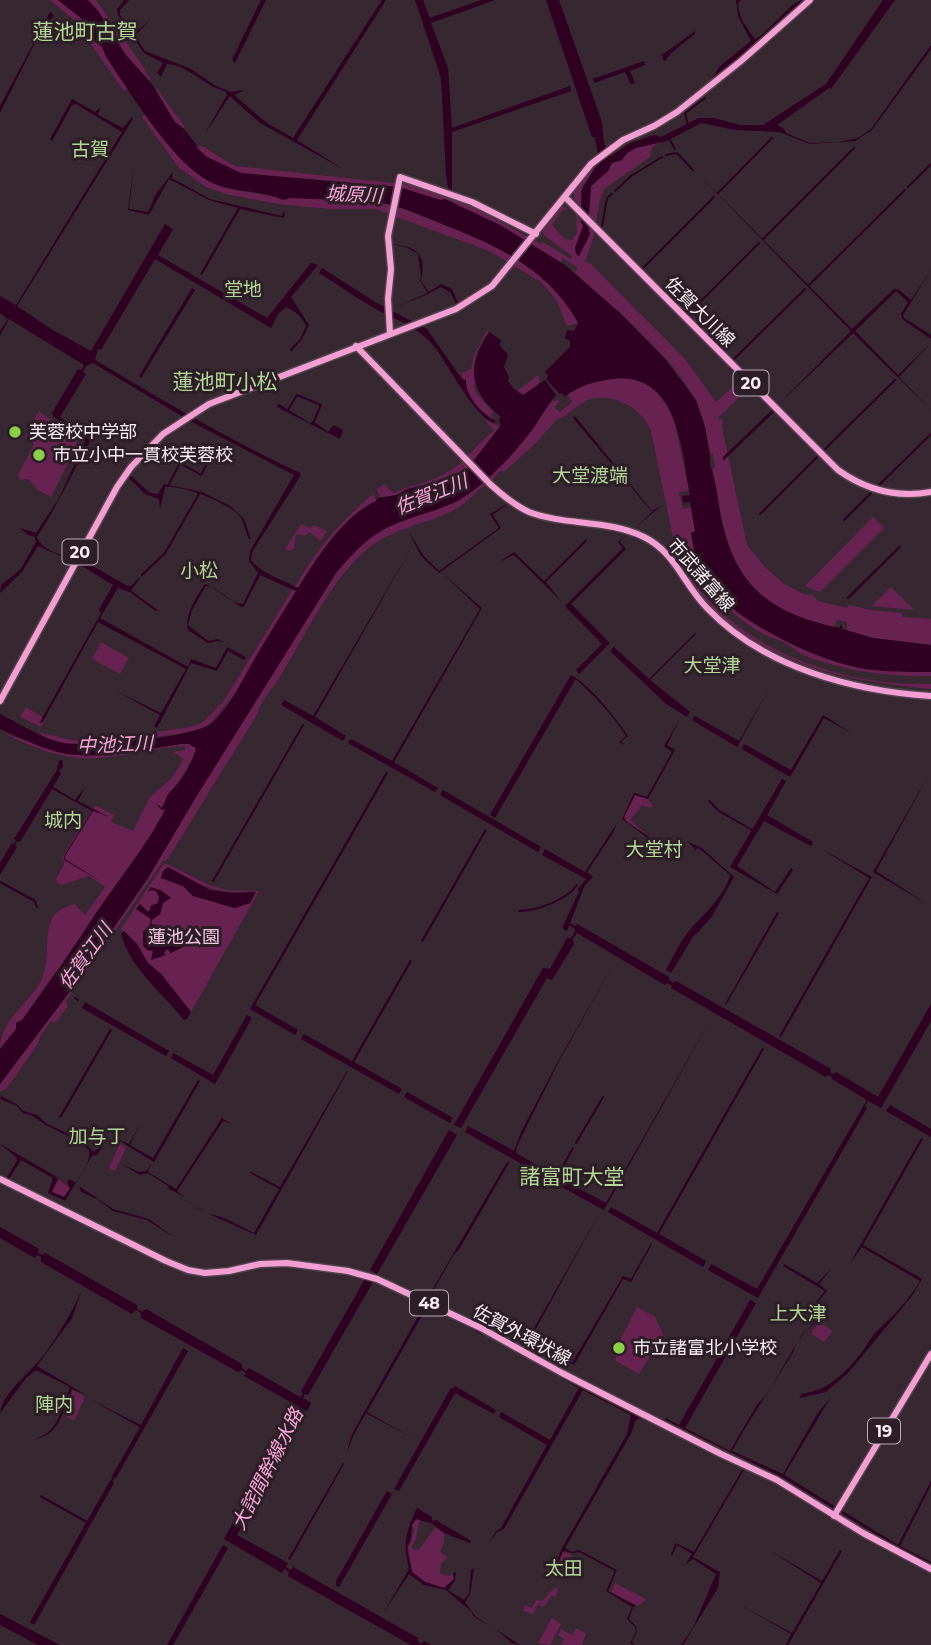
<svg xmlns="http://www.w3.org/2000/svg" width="931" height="1645" viewBox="0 0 931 1645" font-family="Montserrat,'Noto Sans JP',sans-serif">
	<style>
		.green { fill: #672251; fill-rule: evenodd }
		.water { fill: #2f0021; fill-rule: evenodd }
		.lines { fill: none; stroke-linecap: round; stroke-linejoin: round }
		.stream { stroke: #2f0021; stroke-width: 2 }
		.major-casing { stroke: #51434b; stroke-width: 9 }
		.major { stroke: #f49ed3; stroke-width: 6 }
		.poi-dot { fill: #89cf48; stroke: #2c1d26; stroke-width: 2.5 }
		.labels { text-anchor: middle; stroke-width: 6; stroke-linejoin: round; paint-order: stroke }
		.shield { fill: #2c1d26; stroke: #bcafb6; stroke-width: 2 }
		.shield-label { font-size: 16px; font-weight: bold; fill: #f9eef4 }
		.street-label { font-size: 18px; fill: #f9eef4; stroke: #2c1d26 }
		.poi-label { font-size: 18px; fill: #f9eef4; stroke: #2c1d26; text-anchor: start }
		.park-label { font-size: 18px; fill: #f4c8e2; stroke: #2c1d26 }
		.neighbourhood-label { font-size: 19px; fill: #b1d894; stroke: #2c1d26 }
		.water-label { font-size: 19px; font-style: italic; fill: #faa5d9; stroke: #2c1d26 }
		.quarter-label { font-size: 21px; fill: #b1d894; stroke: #2c1d26 }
	</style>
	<rect width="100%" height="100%" fill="#362730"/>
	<!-- green -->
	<g class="green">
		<polygon points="50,0 61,0 86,18 135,99 128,88 124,91 73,19"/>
		<path d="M86 0H96L145 69 144 70 151 80 147 81 152 84 156 92 157 89 185 127 183 128 197 148 202 146 235 166 412 185 473 207 541 244 543 242 571 259 572 256 544 235 542 232 562 207 570 208 562 211 552 225 565 239 572 240 577 233 576 214 583 226 582 231 588 225 595 232 585 262 590 263 685 359 716 402 741 380 749 387 718 418 723 420 722 427 747 545 765 567 784 584 803 594 813 595 818 601 846 608 849 605 870 610 902 613V617L931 619V645L873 638 847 630V622L837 620 834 627C735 606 728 557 712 469L715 468 713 454H710C707 440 706 424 700 411 684 371 649 342 620 312L615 311 571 269 575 272 578 268 563 258 560 264 448 200H440L399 187 240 175 202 159Z"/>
		<polygon points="146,114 181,159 212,183 226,188 282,198 372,197 496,245 527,265 560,293 590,311 576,329 578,323 567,326 557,301 541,282 489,251 375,209 330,209 278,204 226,194 206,187 179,168 142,117"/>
		<path d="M662 142 652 147 650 157 604 189 600 199 596 222 589 216 591 186 608 171 612 163C620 161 621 159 627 153 632 148 654 142 662 142Z"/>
		<polygon points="599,162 582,187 581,207 574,198 574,188"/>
		<path d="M487 330 489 332 484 339 474 387 477 394 494 413 491 415 495 420C479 413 462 390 462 373L471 369 474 356Z"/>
		<path d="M538 375 540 381C536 387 529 396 520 395L517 391Z"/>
		<path d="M637 376 658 388 673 416 689 490 679 493 683 509 691 507 695 531 691 533 696 558 692 552 685 554C687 562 689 572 693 580 699 592 711 603 721 612 777 662 857 686 931 684V689C854 681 801 673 735 628 719 617 699 600 691 582 685 570 682 555 677 542L673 538 651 431C642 409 616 393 591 399 578 402 570 416 557 419L537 442 505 471H500L492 480 489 478 529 434 550 402 558 400 559 402 554 407 560 412 572 402 568 395 565 397 581 380Z"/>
		<polygon points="39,411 76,439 77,445 51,497 38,490 28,479 20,480 18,475 34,444 25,437"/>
		<path d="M486 417 490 422 500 427C486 447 473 469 449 478 436 482 417 485 406 490 397 494 391 499 380 497L377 490 384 484 393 493C420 482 438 482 462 462L458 455 467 463 471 459 467 456 494 430 487 422Z"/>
		<path d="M485 482 486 484C470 497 465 506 444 515 419 525 393 530 371 546 332 576 305 636 280 677 272 690 261 698 258 713L167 860 163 861 66 1001 68 1006 55 1023 51 1021 39 1038 38 1044 6 1089 0 1091V1084L68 994 148 878 196 797 336 573 354 551 369 537 391 525 457 502Z"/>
		<path d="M373 494 377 501C346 514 315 560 298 588L295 587C316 550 341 521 373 494Z"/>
		<polygon points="873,517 884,528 820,592 805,586"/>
		<polygon points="301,524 310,528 314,525 327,531 321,541 309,532 305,536 296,534 294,549 290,551 285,549"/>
		<path d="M705 578C733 620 817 662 866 669 887 672 910 672 931 672V676C889 677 842 671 803 655 796 652 792 646 785 643 777 638 768 637 760 632 738 619 719 602 703 582Z"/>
		<polygon points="891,587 914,610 872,606"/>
		<polygon points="293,589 296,591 239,688 210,724 201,729 178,734 104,743 66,744 47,739 38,732 71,740 98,741 190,727 203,722 223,702"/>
		<polygon points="101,642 129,658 120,674 92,659"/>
		<polygon points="26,707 45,719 41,727 20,717"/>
		<path d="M3 733 66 754 121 753 181 744H189L196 748 194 756 174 790 170 792 164 805 160 807 161 810 166 809 151 837 96 913 63 965C51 975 33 1005 22 1020L17 1023 16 1029 0 1049C0 1018 32 1003 43 976 54 946 35 913 75 904L85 915 105 887 89 876 62 885 57 883 56 879 64 865 63 856 95 805 114 815 111 822 133 831 150 797 171 779 184 759 173 752 185 750V746C156 747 127 756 98 758 64 761 33 747 3 733Z"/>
		<polygon points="635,795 648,799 653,806 650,808 642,805 630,820 648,836 626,821 624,817"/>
		<path d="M167 864 209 885 226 890 259 891 191 1012 161 974 148 963 137 944 121 929 163 865ZM168 867C197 886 219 895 255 891L234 908 193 896 183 886 178 885Z"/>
		<polygon points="120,1143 126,1148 115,1171 109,1168"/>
		<polygon points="58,1179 70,1188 64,1197 52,1192"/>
		<polygon points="637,1307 655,1317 663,1334 639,1374 616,1361 615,1350"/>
		<polygon points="820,1323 833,1331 824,1342 813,1335 812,1330"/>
		<polygon points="73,1390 85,1397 74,1421 64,1415"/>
		<polygon points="416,1519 420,1519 416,1539 411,1547 414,1550 419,1550 434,1529 437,1528 444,1533 444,1542 440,1552 448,1558 441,1563 440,1573 448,1576 453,1574 454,1579 444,1588 425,1582 412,1572 408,1547 414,1531 412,1525"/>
		<polygon points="563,1552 572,1555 568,1566 572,1567 568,1577 555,1573"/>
		<polygon points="615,1583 646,1599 638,1606 611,1592"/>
		<polygon points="555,1587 558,1589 556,1597 552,1595 544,1607 538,1604 533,1615 523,1610 525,1605 532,1608 536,1600 542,1601"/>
		<polygon points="552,1618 561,1624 550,1645 538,1643"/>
		<polygon points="577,1628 586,1634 582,1645 561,1645 564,1639 558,1635 561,1629 572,1635"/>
	</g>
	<!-- water -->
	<g class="water">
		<path d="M58 0H88L99 12 125 54 152 84 175 122 183 128 196 144 197 148 207 157 241 173 399 187 440 200 445 199 502 226 565 265 619 312 665 359 696 400 705 427 710 454V465C716 479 718 501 721 518 736 587 770 613 839 628L842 624V629L873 638 931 645V672C910 672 887 672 866 669 821 663 728 619 705 579 696 565 694 549 691 533L695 531 690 502 683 503 682 496 690 495C682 449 677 372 614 379 596 381 579 385 565 397L562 393 560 394 546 379 548 376 545 372 570 347V341L565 338 567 330 574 331 578 323C549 269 496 245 442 224 421 215 399 205 376 202 347 199 318 200 290 198L283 200C262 190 236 193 215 184 174 167 132 94 106 57L102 47 93 40 94 35 83 20Z"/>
		<path d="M124 0H129L120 10V15L134 34 150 20 135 36 145 51 191 69 216 86 231 92 245 90 234 95 267 123 293 138 382 0H386L297 140 343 169 260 123 230 96 204 135 227 95 226 92C221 89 215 89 210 85 196 77 184 65 167 64L161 77 157 73 163 63 144 53 118 15 117 10Z"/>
		<polygon points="261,0 266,0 235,63 232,60"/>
		<polygon points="415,0 423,0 430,18 481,0 495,0 431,23 448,68 452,128 570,86 571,91 452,132 452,190 448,188 446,175 441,78"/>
		<path d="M546 0H559L602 122 604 143 611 156 630 143 654 135 661 137 699 118H714L740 125H763L826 84 883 0H895L831 89 829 88 777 125 784 129 786 133 810 143 838 142 858 138 871 129 931 45V49L872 130 855 141 810 144 779 132 735 130 701 123 667 141 636 148 627 153 622 160 612 163 608 171 591 186 588 225 590 234 579 256 576 254 575 248 583 226C578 214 583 204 581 191L599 161 595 137H592Z"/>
		<path d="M736 0H741L738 3C738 17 747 28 755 39 771 31 790 1 803 0L714 79 712 78 720 66 751 41 738 16Z"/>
		<polygon points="50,12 54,15 36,41 0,113 0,106"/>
		<path d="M695 31V34C686 41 671 52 665 61L663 60 662 55Z"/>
		<polygon points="644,61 645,65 630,71 635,83 631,84 625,72 594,83 593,79"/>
		<path d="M72 99 95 112 100 108 98 115 123 128 132 117 133 119 17 306 51 329 91 351 165 224 173 229 158 255 267 318 311 263 318 265 291 297 309 325 302 339 291 352 290 349 300 339 306 326C301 315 296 312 286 307L278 314 271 328 155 259 101 350 98 349 95 360C162 400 229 440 300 473L301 475 252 552 251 560C261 574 283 580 298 588 317 558 343 516 376 501L377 498 397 495 407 489 424 486 467 469 501 425 499 420 501 417C469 391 466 365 489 332L502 341 499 344 508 355 504 367 509 377 508 381 514 389 523 395 545 380 556 395C545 408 539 422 528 435 511 457 491 478 467 495 445 510 417 514 393 525 369 535 353 553 336 573L196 797 148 878 68 994 0 1084V1049L16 1029V1023L22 1020C48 985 72 950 96 913 116 884 137 857 155 828 158 821 163 816 165 809L162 810 155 803 162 808C165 803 166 796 170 792 181 781 192 765 196 748L189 744H181C144 750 104 759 67 754 44 750 21 738 0 729V714C18 723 45 740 64 743 87 747 195 738 212 723 231 706 241 682 254 660 267 637 282 614 296 591L260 575 244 606 241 607 213 587 206 586 192 610 188 625 208 641 218 639 224 643 218 641 208 643 188 630C184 616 197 595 205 584 219 589 229 603 243 604L258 573 249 561 250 551 294 475 190 421 93 363 86 366 83 372 86 374 60 417 91 440C72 472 58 505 37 537 41 549 59 555 71 557L70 560 38 546 22 572 0 593 1 585 20 570 36 542 35 537 28 535 20 528 36 533 58 500 85 441 53 416 52 413 78 369 81 370 84 365 9 319 0 336V331L8 319 0 313V296L16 305 122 132 76 104 72 105 52 141 50 139Z"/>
		<polygon points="134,164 129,209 148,212 156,194 173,172 172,178 210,199 282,216 283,212 285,213 284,218 240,209 202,275 200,274 238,208 209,200 169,179 149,215 128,210"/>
		<polygon points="697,173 852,329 894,289 899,290 911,300 931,270 903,315 904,318 931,335 931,339 902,319 901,314 908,302 896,291 855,331 898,375 931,343 899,377 931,410 853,333 778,405 851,331"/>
		<path d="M391 244C416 246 427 253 421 281L429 292 441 284 452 289 458 303 456 304 450 292 441 287 424 296 395 307 428 293 420 281 421 277 418 254 406 247Z"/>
		<path d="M322 268 375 302 427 329 462 379 466 380C465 395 481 414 495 420V423C476 420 449 366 436 349 420 327 396 320 374 308 355 297 337 284 319 273Z"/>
		<polygon points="192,288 195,290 141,378 139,376"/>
		<polygon points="279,404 310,423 313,421 328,432 334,425 343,430 340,439 277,407"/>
		<polygon points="772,410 774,412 723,461 723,457"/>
		<polygon points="575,416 652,511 662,505 635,528 652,512 573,418"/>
		<path d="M131 476 150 493 158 494 164 484 202 492 230 506 244 519 251 539H249C245 532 245 524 241 518 233 504 180 484 165 487L160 509 159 499 145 494 129 478Z"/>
		<polygon points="509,503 493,515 501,528 439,573 421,556 408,530 423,555 439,571 499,528 490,514"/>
		<polygon points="625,535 620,542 626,549 571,604 610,643 579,674 576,670 602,644 565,606 623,548 618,542"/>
		<polygon points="586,539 587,541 546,582 561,601 514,555 499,562 514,552 544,581"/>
		<polygon points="900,545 901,547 849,599 846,598"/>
		<polygon points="412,547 315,717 346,736 343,741 281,705 284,700 313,716"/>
		<path d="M83 564C96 565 115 580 128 586H131L142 575 130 592 118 588 100 618 188 667 191 659 216 668 227 647 246 657 244 660 228 651 217 671 191 663 157 728 154 726 160 715 116 691 161 713 186 669 98 622 42 723 40 722 101 613 99 610 113 585 82 566Z"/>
		<polygon points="444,575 482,608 394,762 438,788 435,792 348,743 351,739 392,761 480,609"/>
		<polygon points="695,633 696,634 650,680 690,712 687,717 665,703 610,651 614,647 649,679"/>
		<path d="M571 675C591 686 615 717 628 736L621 741 624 745 619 742 626 736C613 715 595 697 577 680H575L495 818 490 815Z"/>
		<polygon points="770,687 737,747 692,720 695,716 739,741"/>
		<polygon points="823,715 853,734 824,718 790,777 742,749 744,744 791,770"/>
		<polygon points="680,719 667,745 675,750 648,799 635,795 624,817 626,821 669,851 667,852 622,819 634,793 647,797 672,752 664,746"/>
		<polygon points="62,760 63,767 59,771 61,773 53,787 75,800 85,787 78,801 109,817 93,811 65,856 65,859 102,882 64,860 64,856 92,811 52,789 20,842 17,841 15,845 17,847 0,875 0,863 12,843 14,844 16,840 14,839 57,770 59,761"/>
		<polygon points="931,771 876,871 927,904 873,872"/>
		<polygon points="386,772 388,773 255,1005 298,1030 295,1035 250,1009"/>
		<polygon points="782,779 786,781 767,815 813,842 811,846 764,821 737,866 775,892 791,868 793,870 777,894 730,867"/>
		<polygon points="443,790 541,847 538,852 440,795"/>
		<polygon points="617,823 613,833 587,872 593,877 585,885 570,923 575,926 577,924 669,977 669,980 674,983 676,981 831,1069 830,1072 834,1074 836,1072 878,1097 931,1004 931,1021 881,1108 868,1101 865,1106 867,1108 758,1298 708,1270 711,1264 757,1289 867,1100 832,1079 832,1077 828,1075 826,1077 671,988 672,986 667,983 665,985 577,933 573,939 574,944 552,980 547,978 461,1128 454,1125 543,968 550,969 567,938 571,938 575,932 574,928 569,925 567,931 562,928 579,892 578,889 586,879 542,855 545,849 585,872"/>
		<polygon points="485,829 487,830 423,942 421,941"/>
		<path d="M687 841 703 849 734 877 711 918 693 937 671 973 666 970C673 958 679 943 688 932 702 916 725 896 730 875L701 850 697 848 690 856 695 849Z"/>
		<polygon points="820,848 872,877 781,1037 779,1036 869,878"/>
		<polygon points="168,867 210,890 232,893 256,892 250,903 235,908 193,896 183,886 161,878 163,871"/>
		<path d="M151 887 162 891 171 898 163 903 160 914 152 920 151 924 157 925 185 946 171 953 167 949 164 953 166 955 151 960 153 951 147 950 143 945V932L149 926 151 919 136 909 140 904 148 912 151 908 150 906 158 903 159 897 156 891 151 890 147 893ZM154 927 162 931 159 941 153 945 149 943 146 937 148 930Z"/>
		<polygon points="777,912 779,913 726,1005 725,1004"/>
		<path d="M124 931 137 944 148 963 161 974 191 1012 187 1019 184 1020C162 992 131 970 121 934Z"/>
		<polygon points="410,960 412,961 354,1062 402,1089 399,1094 301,1039 304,1034 352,1061"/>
		<polygon points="614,963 557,1065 517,1146 516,1153 557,1177 554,1182 465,1132 468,1126 514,1151 521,1132 556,1065"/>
		<polygon points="85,1002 169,1051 166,1056 82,1008"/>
		<polygon points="247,1015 252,1018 215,1084 171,1058 173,1053 213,1075"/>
		<polygon points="711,1019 604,1210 560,1186 563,1180 606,1203"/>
		<polygon points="110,1029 112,1030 61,1118 59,1117"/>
		<polygon points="762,1048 764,1049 659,1234 706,1261 703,1267 608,1212 611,1207 657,1233"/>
		<polygon points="347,1071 348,1071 256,1235 209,1214 222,1217 254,1233 279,1189 250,1173 251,1172 280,1187"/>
		<polygon points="198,1080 200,1081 154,1162 115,1138 129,1144 140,1124 130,1145 153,1158"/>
		<polygon points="407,1092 453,1118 450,1123 404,1097"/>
		<path d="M1 1096 18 1105 23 1111 37 1115 47 1124 80 1139 94 1152 103 1145 98 1154 92 1156 65 1201 48 1193 53 1178 21 1160 9 1179 7 1177 17 1161 16 1157 0 1144 55 1176 58 1179 52 1192 64 1197 70 1188 67 1183 69 1179 76 1183C82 1173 91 1162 89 1150L78 1141 46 1125 31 1115 23 1113 17 1106 0 1099Z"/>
		<polygon points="890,1105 931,1129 931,1137 886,1111"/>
		<path d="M222 1118 231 1124 223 1121 177 1191 190 1203 205 1212C192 1206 181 1193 169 1189L168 1186 148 1173 140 1175 120 1163 139 1172 147 1171 151 1163 148 1172 176 1189Z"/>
		<polygon points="449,1130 457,1135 377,1274 370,1270"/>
		<path d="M921 1138 923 1139 863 1245 922 1279 912 1296 848 1373 826 1392 799 1398 802 1394C829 1389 841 1377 859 1356 866 1348 870 1337 878 1330 894 1315 909 1300 920 1281L862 1247 849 1265Z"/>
		<polygon points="507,1162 509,1163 460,1248 453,1256 429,1298 428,1297"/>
		<polygon points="79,1186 113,1209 149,1219 175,1238 147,1220 113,1211 97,1199 81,1192"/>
		<polygon points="599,1214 527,1345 525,1345 525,1344"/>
		<polygon points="0,1227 39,1249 38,1253 42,1255 45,1253 137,1305 137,1309 142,1312 146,1309 242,1364 242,1368 246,1371 249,1368 300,1397 303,1393 301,1391 365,1279 373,1282 308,1395 305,1394 303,1398 311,1403 307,1411 303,1409 300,1414 304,1416 237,1535 288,1563 286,1567 291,1570 293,1567 418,1638 417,1641 421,1644 424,1641 431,1645 411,1645 288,1576 289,1572 284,1569 282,1573 224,1539 295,1411 299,1413 301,1408 244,1376 246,1373 241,1370 238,1372 141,1318 141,1313 136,1310 132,1314 41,1262 41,1257 37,1255 35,1258 0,1238"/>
		<polygon points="651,1243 652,1244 631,1282 623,1279 574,1365 572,1363 623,1276 631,1279"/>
		<path d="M784 1264 817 1283 832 1268 819 1284 827 1291 814 1307 825 1315C814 1325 797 1336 794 1351 773 1385 751 1417 732 1451L783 1474 817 1414 831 1397 784 1475 898 1545 931 1481V1485L900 1546 931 1562V1564L898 1548 783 1478 665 1420 666 1418 679 1425 750 1300 756 1303 685 1428 730 1451 758 1403 766 1396 801 1336 822 1315 812 1307 825 1291 783 1266Z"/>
		<path d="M82 1290 72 1318 37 1366 86 1395 72 1389C64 1408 60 1437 34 1439 58 1434 62 1408 70 1387L36 1370 26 1378 0 1413C2 1392 34 1370 46 1352 60 1332 72 1312 82 1290Z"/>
		<polygon points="425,1304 476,1330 427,1307 367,1412 414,1439 366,1413 353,1436 346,1455 352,1434"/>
		<polygon points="483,1333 566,1380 655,1423 655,1425 640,1418 635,1421 632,1432 565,1548 572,1552 579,1550 617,1570 608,1591 636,1606 633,1607 629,1619 636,1626 637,1632 632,1641 634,1645 630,1643 636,1632 635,1627 627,1619 632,1607 606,1591 615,1571 579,1552 572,1553 563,1551 554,1573 567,1578 552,1575 561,1550 627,1434 631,1415 583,1390 504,1529 497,1532 489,1543 496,1531 501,1528 547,1445 499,1417 501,1412 550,1440 579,1388"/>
		<polygon points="183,1348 188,1351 116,1478 112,1476 140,1427 89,1399 141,1425"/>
		<polygon points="455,1386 496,1410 494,1414 455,1393 399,1491 394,1489 451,1388 453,1389"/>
		<polygon points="343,1463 344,1464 290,1560 288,1559"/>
		<polygon points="742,1470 744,1470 693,1557 720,1572 718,1588 683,1645 681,1645 693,1628 716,1574 693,1559 685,1565 692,1554 677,1545 672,1556 671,1554 676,1543 694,1552"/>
		<polygon points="110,1481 114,1483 34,1625 30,1622 86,1523 40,1497 41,1495 87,1521"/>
		<polygon points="387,1491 392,1494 339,1587 336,1586 336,1581"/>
		<path d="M417 1508 432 1517V1521L436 1520 471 1541 470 1543 444 1533 431 1523 416 1519 412 1525 411 1540 407 1548 412 1572 425 1582 444 1588 454 1579 453 1574 456 1572 455 1581 448 1590 464 1600 469 1593 471 1570 474 1568 470 1594 465 1602 475 1616 520 1645 512 1643 494 1628 473 1616 472 1612 446 1590 424 1585 409 1574 384 1612 409 1569C403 1541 405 1535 417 1508Z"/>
		<polygon points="223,1545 228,1548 173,1645 167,1645"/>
		<polygon points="769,1550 822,1581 840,1550 842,1551 788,1645 786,1645 791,1634 737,1603 792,1633 821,1583"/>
		<polygon points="0,1614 60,1645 38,1645 0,1625"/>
	</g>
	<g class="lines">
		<!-- stream -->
		<g class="stream">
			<polyline points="688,125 685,113 705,98"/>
			<polyline points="670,140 675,149"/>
			<polyline points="666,155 677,153 693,170"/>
			<polyline points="908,187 931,164"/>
			<polyline points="615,191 631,176 662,157"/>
			<polyline points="718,193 772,138"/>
			<polyline points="602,226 607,198 612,194"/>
			<polyline points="763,239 854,148"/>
			<polyline points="643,268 714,197"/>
			<polyline points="809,285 905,190"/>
			<polyline points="688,314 759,243"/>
			<polyline points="733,360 805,289"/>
			<polyline points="288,410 297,395 321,405 314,421"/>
			<polyline points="824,450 895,380"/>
			<polyline points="169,484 180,463 201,475 216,446 221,448"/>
			<polyline points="879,485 931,434"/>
			<polyline points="760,514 818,456"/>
			<polyline points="844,520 871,493"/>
			<polyline points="142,575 165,553 199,494"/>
			<polyline points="130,591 156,610"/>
			<polyline points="709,801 719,811 752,830"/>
			<polyline points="213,881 303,725"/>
			<polyline points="0,882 35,901 37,907"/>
			<path d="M519 911C536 911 567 900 577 885"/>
			<polyline points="75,998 78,1000"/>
			<polyline points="576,1143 603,1097"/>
			<polyline points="557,1177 573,1148"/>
			<polyline points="476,1330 482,1334"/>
			<polyline points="546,1339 543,1344 572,1363"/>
			<polyline points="536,1353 542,1345"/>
			<polyline points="111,1482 114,1477"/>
		</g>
		<!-- major casing -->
		<g class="major-casing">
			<g id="major">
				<path d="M565 197 838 470C866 490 897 498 931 492"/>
				<polyline points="390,334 388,299 391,269 388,236 400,177 472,202 536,234"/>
				<path d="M356 346 490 484C502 495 514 505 529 512 566 526 608 519 644 537 675 552 684 585 707 608 763 667 852 691 931 696"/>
				<polyline points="0,701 117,487 131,467 163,434 209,404 456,309 492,286 591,164 623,140 654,126 677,112 741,61 810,0"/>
				<polyline points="0,1179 166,1261 188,1270 205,1273 229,1271 260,1264 287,1263 348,1271 377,1279 481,1328 562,1373 721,1454 777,1480 863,1533 931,1569"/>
				<polyline points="834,1516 931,1354"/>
			</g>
		</g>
		<!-- major -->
		<use href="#major" class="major"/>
	</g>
	<!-- markers -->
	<g class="poi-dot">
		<circle cx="15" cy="432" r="7"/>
		<circle cx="39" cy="455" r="7"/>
		<circle cx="619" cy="1348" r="7"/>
	</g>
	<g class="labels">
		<!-- shield labels -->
		<g class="shield">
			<rect x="733.5" y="370.5" width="35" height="25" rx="5"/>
			<rect x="62.5" y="539.5" width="35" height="25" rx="5"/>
			<rect x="410" y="1290.5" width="38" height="25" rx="5"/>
			<rect x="868" y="1418.5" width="32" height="25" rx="5"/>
		</g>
		<g class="shield-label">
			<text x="751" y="389">20</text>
			<text x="80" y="558">20</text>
			<text x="429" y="1309">48</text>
			<text x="884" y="1437">19</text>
		</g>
		<!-- street labels -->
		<g class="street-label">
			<text transform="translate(700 312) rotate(45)" y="6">佐賀大川線</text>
			<text transform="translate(701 575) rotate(49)" y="6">市武諸富線</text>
			<text transform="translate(522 1335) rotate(28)" y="6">佐賀外環状線</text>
		</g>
		<!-- poi labels -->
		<g class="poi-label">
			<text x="29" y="438">芙蓉校中学部</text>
			<text x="53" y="461">市立小中一貫校芙蓉校</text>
			<text x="633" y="1354">市立諸富北小学校</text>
		</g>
		<!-- park labels -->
		<g class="park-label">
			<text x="184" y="943">蓮池公園</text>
		</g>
		<!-- neighbourhood labels -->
		<g class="neighbourhood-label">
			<text x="90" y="156">古賀</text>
			<text x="243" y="296">堂地</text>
			<text x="590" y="482">大堂渡端</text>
			<text x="199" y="577">小松</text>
			<text x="712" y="672">大堂津</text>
			<text x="63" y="827">城内</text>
			<text x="654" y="856">大堂村</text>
			<text x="97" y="1143">加与丁</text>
			<text x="798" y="1320">上大津</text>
			<text x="54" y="1411">陣内</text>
			<text x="564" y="1575">太田</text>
		</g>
		<!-- water labels -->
		<g class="water-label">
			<text transform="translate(354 194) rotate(3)" y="7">城原川</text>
			<text transform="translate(431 494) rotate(-22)" y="7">佐賀江川</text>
			<text transform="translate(115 744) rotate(-2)" y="7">中池江川</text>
			<text transform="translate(85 956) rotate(-54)" y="7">佐賀江川</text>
			<text transform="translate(267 1469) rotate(-63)" y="7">大詫間幹線水路</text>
		</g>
		<!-- quarter labels -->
		<g class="quarter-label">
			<text x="85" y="39">蓮池町古賀</text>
			<text x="225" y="389">蓮池町小松</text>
			<text x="572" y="1184">諸富町大堂</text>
		</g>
	</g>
</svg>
